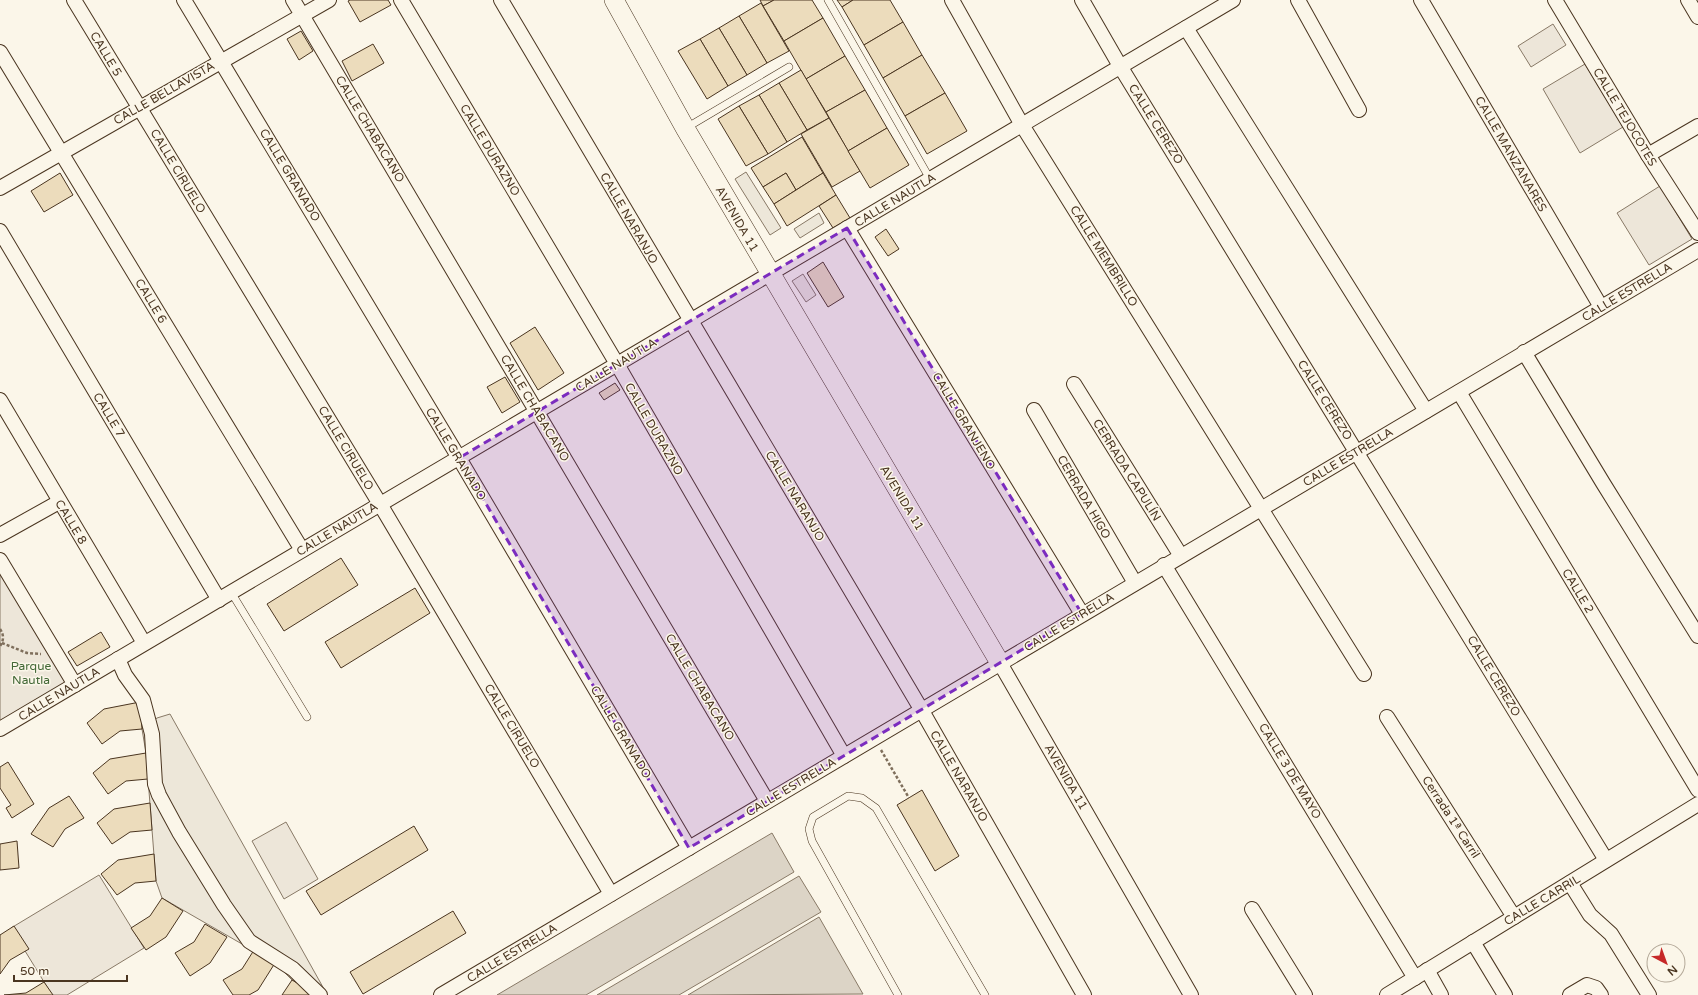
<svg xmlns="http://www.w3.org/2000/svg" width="1698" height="995" viewBox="0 0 1698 995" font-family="'Varela Round',sans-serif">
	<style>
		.green { fill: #ede6d9; stroke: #887966 }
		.parking { fill: #ede7d9; stroke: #887966 }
		.water { fill: #dcd4c6; stroke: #887966 }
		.building { fill: #ecdcbc; stroke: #4a3520 }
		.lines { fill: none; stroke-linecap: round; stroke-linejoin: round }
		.lane-casing { stroke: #4a3520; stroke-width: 8 }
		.street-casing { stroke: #4a3520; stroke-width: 16 }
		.secondary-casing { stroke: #4a3520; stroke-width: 20 }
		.path { stroke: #7f6f5c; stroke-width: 2.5; stroke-dasharray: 3 2; stroke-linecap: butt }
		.lane { stroke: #fbf6e9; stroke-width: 7 }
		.street { stroke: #fbf6e9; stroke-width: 14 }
		.secondary { stroke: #fbf6e9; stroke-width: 19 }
		.marked { fill: #7b2cbf; fill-opacity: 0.2; stroke: #7b2cbf; stroke-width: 3; stroke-dasharray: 8 5; stroke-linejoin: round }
		.labels { text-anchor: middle; stroke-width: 3; stroke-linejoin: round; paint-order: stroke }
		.street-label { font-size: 12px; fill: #4a3520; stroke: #fbf6e9 }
		.park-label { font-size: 12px; fill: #436837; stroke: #fbf6e9 }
	</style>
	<rect width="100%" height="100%" fill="#fbf6e9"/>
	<!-- green -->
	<g class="green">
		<polygon points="1553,24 1566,45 1531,67 1518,46"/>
		<polygon points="1585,64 1623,127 1580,153 1543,89"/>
		<polygon points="1660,186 1692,239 1649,265 1617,213"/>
		<polygon points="0,561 75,685 0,729"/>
		<polygon points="286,822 318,879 284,899 252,841"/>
		<polygon points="99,875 144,948 67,995 52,995 11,928"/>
	</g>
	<!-- parking -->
	<g class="parking">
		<polygon points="746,172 781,228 770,235 735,179"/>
		<polygon points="819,213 824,223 800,238 794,229"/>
		<polygon points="803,274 816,295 806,302 792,281"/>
		<polygon points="170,714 324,989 314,993 292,980 275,963 162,898 156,881 146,753 142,729 157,718"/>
	</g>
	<!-- water -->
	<g class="water">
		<polygon points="772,833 794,872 586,995 497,995"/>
		<polygon points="799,876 821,912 679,995 597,995"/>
		<polygon points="819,917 863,994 688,995"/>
	</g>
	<!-- building -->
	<g class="building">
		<polygon points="350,0 388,0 391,5 360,22 348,1"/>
		<polygon points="760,0 774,0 763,6"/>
		<polygon points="774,0 812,0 823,18 784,41 763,6"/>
		<polygon points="837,0 853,0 842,7"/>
		<polygon points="853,0 890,0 903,22 864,45 842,7"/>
		<polygon points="761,3 789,51 767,63 739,16"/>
		<polygon points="739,16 767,63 747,75 719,28"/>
		<polygon points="823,18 845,56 806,79 784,41"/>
		<polygon points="903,22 922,55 883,78 864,45"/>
		<polygon points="719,28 747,75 728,86 700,39"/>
		<polygon points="301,31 313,51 299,60 287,39"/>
		<polygon points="700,39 728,86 707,99 678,51"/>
		<polygon points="373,44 384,63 352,81 342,61"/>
		<polygon points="922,55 945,93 905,116 883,78"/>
		<polygon points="845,56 865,90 826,112 806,79"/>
		<polygon points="801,70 829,118 807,130 779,83"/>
		<polygon points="779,83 807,130 787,142 759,95"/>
		<polygon points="865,90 887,128 848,151 826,112"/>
		<polygon points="945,93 967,131 927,154 905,116"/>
		<polygon points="759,95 787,142 768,154 739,106"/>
		<polygon points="739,106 768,154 746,166 718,119"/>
		<polygon points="829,118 860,171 832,187 801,134"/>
		<polygon points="887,128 909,165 870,188 848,151"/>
		<polygon points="802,137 823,173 796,190 786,173 763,187 751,168"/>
		<polygon points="60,173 73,195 44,212 31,191"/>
		<polygon points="786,173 796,190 774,204 763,187"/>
		<polygon points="823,173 836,195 787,226 774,204"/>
		<polygon points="836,195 850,218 833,228 819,206"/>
		<polygon points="886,229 899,249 888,256 875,237"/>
		<polygon points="823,262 844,297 828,307 807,273"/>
		<polygon points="535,327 564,373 538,390 510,343"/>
		<polygon points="505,377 520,402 502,413 487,387"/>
		<polygon points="615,383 620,390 604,400 599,393"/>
		<polygon points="341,558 358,585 284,631 267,604"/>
		<polygon points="415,588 430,613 341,668 325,642"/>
		<polygon points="101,632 110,647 77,666 68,652"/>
		<polygon points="140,702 142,729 120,731 102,744 87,723 104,709"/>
		<polygon points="146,753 148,779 126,781 108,794 93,773 110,759"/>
		<polygon points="8,762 34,804 12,818 6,808 11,805 0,788 0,767"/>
		<polygon points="922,790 959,856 935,871 897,805"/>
		<polygon points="69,796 84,818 65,829 53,847 31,834 49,808"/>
		<polygon points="150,803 152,830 130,832 112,844 97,823 114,809"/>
		<polygon points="414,826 428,850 321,915 306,891"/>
		<polygon points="17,841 19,868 0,870 0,844"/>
		<polygon points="154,854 156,881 135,883 117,895 101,874 118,860"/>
		<polygon points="162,898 183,911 166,937 146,950 131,928 150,916"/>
		<polygon points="453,911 466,933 363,994 350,972"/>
		<polygon points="205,924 227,937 210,963 190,976 175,953 194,942"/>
		<polygon points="14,926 29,949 10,960 0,974 0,935"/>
		<polygon points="254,950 275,963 258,990 249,995 233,995 223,980 242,969"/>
		<polygon points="292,980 314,993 312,995 282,995"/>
		<polygon points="44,982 53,995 4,995 26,993"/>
	</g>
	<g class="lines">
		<!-- lane casing -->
		<g class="lane-casing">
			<g id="lane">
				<polyline points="828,0 930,179"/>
				<polyline points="686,128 789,67"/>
				<polyline points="231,592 307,717"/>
				<polyline points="898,995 812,841 809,829 813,817 848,796 862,798 876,808 985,995"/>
			</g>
		</g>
		<!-- street casing -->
		<g class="street-casing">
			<g id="street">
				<polyline points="74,0 380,504 611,894"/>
				<polyline points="184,0 459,458 689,848"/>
				<polyline points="293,0 767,801"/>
				<polyline points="401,0 617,364 844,756"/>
				<polyline points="501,0 921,709 1084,995"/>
				<polyline points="952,0 1022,125 1364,674"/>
				<polyline points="1082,0 1120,66 1606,860"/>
				<polyline points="1298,0 1359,110"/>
				<polyline points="1421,0 1601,307"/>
				<polyline points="1555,0 1648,155 1698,233"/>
				<polyline points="1688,0 1698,17"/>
				<polyline points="1186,28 1426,411"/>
				<polyline points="0,52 302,550"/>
				<polyline points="1648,155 1698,126"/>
				<polyline points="0,188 329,0"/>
				<polyline points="847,228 1082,614"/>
				<polyline points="0,231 219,600"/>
				<polyline points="1524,352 1603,483 1698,636"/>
				<polyline points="1074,384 1181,556"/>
				<polyline points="1459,392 1698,790"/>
				<polyline points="0,400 144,643"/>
				<polyline points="1034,410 1135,583"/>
				<polyline points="0,535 59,502"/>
				<polyline points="0,560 75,685"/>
				<polyline points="1164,565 1415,978"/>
				<polyline points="118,659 125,675 143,700 152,734 155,784 159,795 179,832 224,905 249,941 293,969 320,995"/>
				<polyline points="1000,663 1191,995"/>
				<polyline points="1387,717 1514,917"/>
				<polyline points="0,729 1233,0"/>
				<polyline points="1570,883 1590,915 1611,934 1649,995"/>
				<polyline points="1252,909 1305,995"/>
				<polyline points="1473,942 1505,995"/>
				<polyline points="1427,970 1441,995"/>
				<polyline points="441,995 1698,250"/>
				<polyline points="1387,995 1698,804"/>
				<polyline points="1570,995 1587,985 1596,988 1601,995"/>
			</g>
		</g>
		<!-- secondary casing -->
		<g class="secondary-casing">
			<polyline id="secondary" points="614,0 685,128 1000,663"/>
		</g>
		<!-- path -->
		<g class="path">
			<path d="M0 629C4 635 4 640 0 646"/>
			<polyline points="2,643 27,653 41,654"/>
			<polyline points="881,750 909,798"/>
		</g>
		<!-- lane -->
		<use href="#lane" class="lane"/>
		<!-- street -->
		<use href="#street" class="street"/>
		<!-- secondary -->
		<use href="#secondary" class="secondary"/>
	</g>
	<!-- marked area -->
	<path class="marked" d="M847 228 1082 614 689 848 459 458Z"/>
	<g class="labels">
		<!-- street labels -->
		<g class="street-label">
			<text transform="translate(106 54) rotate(59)" y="4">CALLE 5</text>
			<text transform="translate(164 93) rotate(-30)" y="4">CALLE BELLAVISTA</text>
			<text transform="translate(1625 117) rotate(59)" y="4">CALLE TEJOCOTES</text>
			<text transform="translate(1156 124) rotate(58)" y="4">CALLE CEREZO</text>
			<text transform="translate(370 129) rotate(59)" y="4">CALLE CHABACANO</text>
			<text transform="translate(490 150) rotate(59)" y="4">CALLE DURAZNO</text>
			<text transform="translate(1511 154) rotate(60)" y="4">CALLE MANZANARES</text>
			<text transform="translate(178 171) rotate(59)" y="4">CALLE CIRUELO</text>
			<text transform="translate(290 175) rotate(59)" y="4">CALLE GRANADO</text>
			<text transform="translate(895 200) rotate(-31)" y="4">CALLE NAUTLA</text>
			<text transform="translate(629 218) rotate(60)" y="4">CALLE NARANJO</text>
			<text transform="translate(737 219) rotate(60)" y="4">AVENIDA 11</text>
			<text transform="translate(1104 256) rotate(58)" y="4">CALLE MEMBRILLO</text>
			<text transform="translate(1627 292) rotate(-31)" y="4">CALLE ESTRELLA</text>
			<text transform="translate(151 301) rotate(59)" y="4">CALLE 6</text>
			<text transform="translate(616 365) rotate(-31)" y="4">CALLE NAUTLA</text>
			<text transform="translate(1325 400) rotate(58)" y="4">CALLE CEREZO</text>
			<text transform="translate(535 408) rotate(59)" y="4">CALLE CHABACANO</text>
			<text transform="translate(109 415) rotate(59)" y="4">CALLE 7</text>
			<text transform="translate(964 421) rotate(59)" y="4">CALLE GRANJENO</text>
			<text transform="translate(654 429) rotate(60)" y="4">CALLE DURAZNO</text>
			<text transform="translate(346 448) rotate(59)" y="4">CALLE CIRUELO</text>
			<text transform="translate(456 454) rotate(59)" y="4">CALLE GRANADO</text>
			<text transform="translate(1348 457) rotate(-31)" y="4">CALLE ESTRELLA</text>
			<text transform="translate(1127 470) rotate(58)" y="4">CERRADA CAPULÍN</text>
			<text transform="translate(795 496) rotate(59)" y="4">CALLE NARANJO</text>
			<text transform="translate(1084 497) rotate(60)" y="4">CERRADA HIGO</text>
			<text transform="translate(902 498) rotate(59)" y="4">AVENIDA 11</text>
			<text transform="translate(71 522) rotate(59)" y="4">CALLE 8</text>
			<text transform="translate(337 529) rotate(-31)" y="4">CALLE NAUTLA</text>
			<text transform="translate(1578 591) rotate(59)" y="4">CALLE 2</text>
			<text transform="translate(1069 622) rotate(-31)" y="4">CALLE ESTRELLA</text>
			<text transform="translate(1494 676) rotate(59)" y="4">CALLE CEREZO</text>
			<text transform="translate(700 687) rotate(59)" y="4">CALLE CHABACANO</text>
			<text transform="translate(59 694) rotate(-31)" y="4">CALLE NAUTLA</text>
			<text transform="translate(512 726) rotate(59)" y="4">CALLE CIRUELO</text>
			<text transform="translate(621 732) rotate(59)" y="4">CALLE GRANADO</text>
			<text transform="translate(1290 771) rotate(59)" y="4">CALLE 3 DE MAYO</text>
			<text transform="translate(959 776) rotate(60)" y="4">CALLE NARANJO</text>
			<text transform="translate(1066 777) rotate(60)" y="4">AVENIDA 11</text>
			<text transform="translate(791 787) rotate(-31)" y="4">CALLE ESTRELLA</text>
			<text transform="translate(1451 817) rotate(57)" y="4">Cerrada 1ª Carril</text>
			<text transform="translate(1542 900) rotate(-31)" y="4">CALLE CARRIL</text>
			<text transform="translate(512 953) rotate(-31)" y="4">CALLE ESTRELLA</text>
		</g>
		<!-- park labels -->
		<g class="park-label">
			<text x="31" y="670">Parque<tspan x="31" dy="14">Nautla</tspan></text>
		</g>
	</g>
	<!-- north arrow -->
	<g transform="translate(1666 963) rotate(139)"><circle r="19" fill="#fbf6e9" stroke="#b4a999"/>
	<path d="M0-3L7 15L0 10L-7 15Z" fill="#c62828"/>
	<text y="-6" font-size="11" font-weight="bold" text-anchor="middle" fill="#4a3520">N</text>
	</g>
	<!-- scale -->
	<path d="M14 975v6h113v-6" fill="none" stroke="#4a3520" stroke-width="2"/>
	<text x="20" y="975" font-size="12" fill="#4a3520" stroke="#fbf6e9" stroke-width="3" paint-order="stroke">50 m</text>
</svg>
